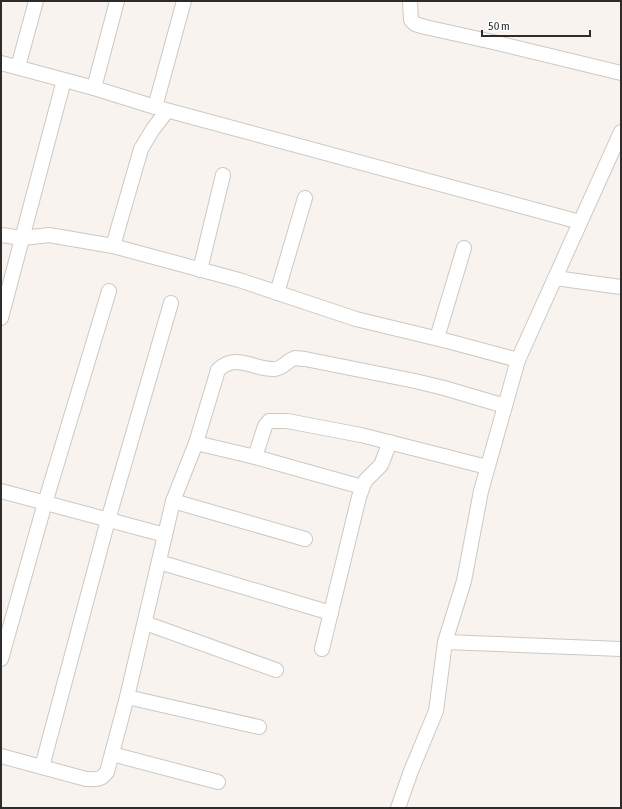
<svg xmlns="http://www.w3.org/2000/svg" width="622" height="809" viewBox="0 0 622 809" font-family="'Asap Condensed',sans-serif">
	<style>
		.lines { fill: none; stroke-linecap: round; stroke-linejoin: round }
		.minor-casing { stroke: #cdc8c3; stroke-width: 16 }
		.minor { stroke: #fff; stroke-width: 14 }
	</style>
	<rect width="100%" height="100%" fill="#f8f3ee"/>
	<g class="lines">
		<!-- minor casing -->
		<g class="minor-casing">
			<g id="minor">
				<polyline points="410,1 411,20 415,24 425,27 493,42 621,73"/>
				<polyline points="1,63 94,88 155,107 580,222"/>
				<polyline points="18,67 36,1"/>
				<polyline points="94,88 117,1"/>
				<polyline points="155,107 184,1"/>
				<polyline points="1,235 23,238 49,235 113,246 239,280 356,319 451,342 518,360"/>
				<polyline points="113,246 141,149 153,129 167,111"/>
				<polyline points="200,270 223,175"/>
				<polyline points="555,278 621,287"/>
				<polyline points="277,293 305,198"/>
				<polyline points="1,318 64,80"/>
				<polyline points="437,338 464,248"/>
				<path d="M196 443 218 370C236 352 254 370 274 369 283 369 287 360 295 358 298 358 302 359 305 359L415 381 444 388 505 406"/>
				<polyline points="255,457 362,487"/>
				<polyline points="1,491 165,535"/>
				<polyline points="173,501 305,539"/>
				<polyline points="159,562 331,613"/>
				<polyline points="145,623 276,670"/>
				<polyline points="445,642 621,649"/>
				<polyline points="322,649 359,497 365,481 381,465 390,442"/>
				<polyline points="1,659 45,503 109,291"/>
				<polyline points="127,697 259,727"/>
				<polyline points="112,754 218,782"/>
				<path d="M1 756 86 779C96 779 100 781 107 772L127 697 173 501 196 443 255 457 265 426 269 421H287L361 435 487 467"/>
				<polyline points="42,767 108,520 171,303"/>
				<polyline points="398,808 411,771 436,711 445,642 464,581 481,491 518,360 621,132"/>
			</g>
		</g>
		<!-- minor -->
		<use href="#minor" class="minor"/>
	</g>
	<!-- border -->
	<rect width="622" height="809" fill="none" stroke="#2e2c2a" stroke-width="4"/>
	<!-- scale -->
	<path d="M482 30v6h108v-6" fill="none" stroke="#2e2c2a" stroke-width="2"/>
	<text x="488" y="30" font-size="12" fill="#2e2c2a" stroke="#ffffff" stroke-width="3" paint-order="stroke">50 m</text>
</svg>
